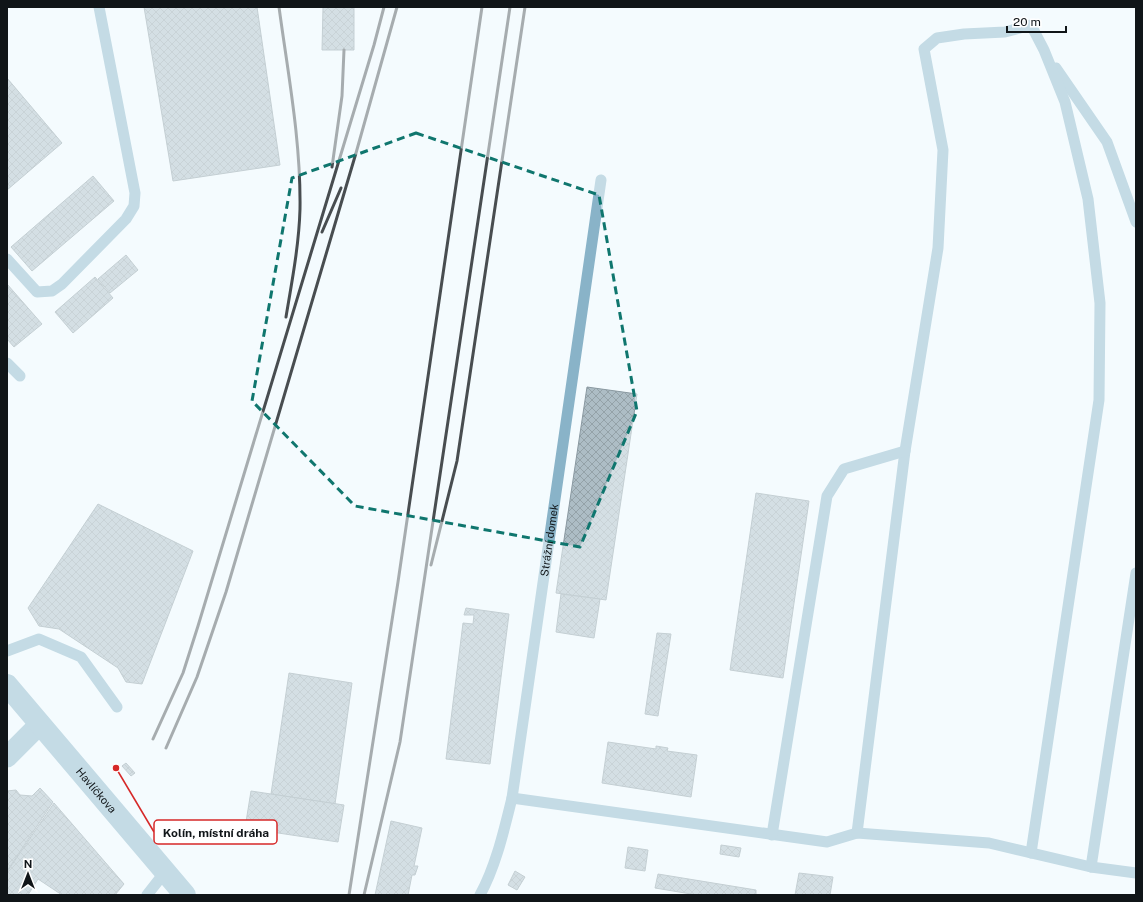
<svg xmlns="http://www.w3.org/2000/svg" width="1143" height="902" viewBox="0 0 1143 902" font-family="'Public Sans',sans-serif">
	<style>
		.building { fill: url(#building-cross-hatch); stroke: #8a99a1 }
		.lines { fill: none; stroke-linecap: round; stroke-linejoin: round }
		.service { stroke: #89b3c8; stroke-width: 11 }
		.minor { stroke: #89b3c8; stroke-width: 21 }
		.tertiary { stroke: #89b3c8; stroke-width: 22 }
		.rail { stroke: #484d50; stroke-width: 3 }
		.marked { fill: none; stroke: #0f766e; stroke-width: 3; stroke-dasharray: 8 5; stroke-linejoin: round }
		.labels { text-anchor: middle; stroke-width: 3; stroke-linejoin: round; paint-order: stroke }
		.street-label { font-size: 11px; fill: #101518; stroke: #fff }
		.leader { fill: none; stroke: #d62828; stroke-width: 1.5 }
		.callout-dot { fill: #d62828; stroke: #fff; stroke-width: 1.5 }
		.callout { fill: #fff; stroke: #d62828; stroke-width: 1.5 }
		.callout-label { font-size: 12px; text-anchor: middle; font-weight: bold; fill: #101518 }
	</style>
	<defs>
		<pattern id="building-cross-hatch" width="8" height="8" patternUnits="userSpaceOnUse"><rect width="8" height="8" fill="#adbdc5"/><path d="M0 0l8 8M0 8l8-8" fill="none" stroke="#94a2a8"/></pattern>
	</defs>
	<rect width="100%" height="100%" fill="#f4fbfe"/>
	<!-- building -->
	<g class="building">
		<polygon points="144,7 257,7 280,165 173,181"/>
		<polygon points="323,7 354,7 354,50 322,50"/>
		<polygon points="7,78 62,143 7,190"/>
		<polygon points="93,176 114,201 32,271 11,247"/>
		<polygon points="126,255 138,270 110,293 98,279"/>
		<polygon points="95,277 113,298 73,333 55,312"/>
		<polygon points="7,284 42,324 14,347 7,339"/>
		<polygon points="587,387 637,394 606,600 556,593"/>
		<polygon points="756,493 809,501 783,678 730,670"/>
		<polygon points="98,504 193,551 142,684 126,682 118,668 59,629 39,626 28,608"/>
		<polygon points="561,594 600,599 594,638 556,632"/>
		<polygon points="466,608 509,614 490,764 446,759 463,623 473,624 474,615 464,615"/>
		<polygon points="657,633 671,634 658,716 645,714"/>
		<polygon points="289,673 352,683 335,804 271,794"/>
		<polygon points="608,742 656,749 656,746 668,748 667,751 697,755 691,797 602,783"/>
		<polygon points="126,763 135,773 131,776 122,766"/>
		<polygon points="40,788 53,802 7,871 7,791 16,790 20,795 32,796"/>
		<polygon points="251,791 344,805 338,842 245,828"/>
		<polygon points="54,803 124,884 115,895 62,895 38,879 28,895 7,895 7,872"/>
		<polygon points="391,821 422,828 414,866 418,866 415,875 412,875 408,895 375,895"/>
		<polygon points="721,845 741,848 739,857 720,854"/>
		<polygon points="628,847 648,850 645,871 625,868"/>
		<polygon points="515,871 525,877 517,890 508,885"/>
		<polygon points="799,873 833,877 830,895 795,895"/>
		<polygon points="658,874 756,890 756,895 697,895 655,888"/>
	</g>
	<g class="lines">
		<!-- service -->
		<g class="service">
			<polyline points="1056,68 1107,142 1136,222"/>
			<polyline points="7,259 37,292 52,291 62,284 126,219 134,206 135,193 99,7"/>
			<polyline points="7,363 20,376"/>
			<polyline points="7,651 39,639 81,657 117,707"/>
			<polyline points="512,798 827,842 857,833 989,843 1091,867 1136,873"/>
			<polyline points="857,833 905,451 938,248 943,150 924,49 937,38 964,34 1005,32 1031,25 1044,50 1065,102 1088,199 1100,303 1099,400 1031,853"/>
			<polyline points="772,835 827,496 844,469 905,451"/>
			<polyline points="1091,867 1136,573"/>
			<polyline points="147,895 165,872"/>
			<path id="s1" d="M480 895C496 866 504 830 512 798L601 180"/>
		</g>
		<!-- minor -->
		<polyline class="minor" points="7,757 40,724"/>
		<!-- tertiary -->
		<path class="tertiary" id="s2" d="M7 685 185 895"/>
		<!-- rail -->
		<g class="rail">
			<path d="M279 7C288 74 301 141 300 209 299 245 292 281 286 317"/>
			<polyline points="332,167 342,96 344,50"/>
			<polyline points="322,232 341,188"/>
			<polyline points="431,565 457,461 525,7"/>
			<polyline points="153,739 183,673 198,626 374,45 384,7"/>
			<polyline points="166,748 197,677 226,592 356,153 397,7"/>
			<polyline points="349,895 398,582 482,7"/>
			<polyline points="364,895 400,742 510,7"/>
		</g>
	</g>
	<!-- marked area -->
	<path d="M0 0H1143V902H0ZM416 133 599 195 637 411 580 547 355 506 252 401 292 178Z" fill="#f4fbfe" fill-opacity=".55" fill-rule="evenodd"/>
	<path class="marked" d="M416 133 599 195 637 411 580 547 355 506 252 401 292 178Z"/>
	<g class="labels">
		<!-- street labels -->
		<g class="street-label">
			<text dy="4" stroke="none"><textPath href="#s1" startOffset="363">Strážní domek</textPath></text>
			<text dy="4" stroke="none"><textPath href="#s2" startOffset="138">Havlíčkova</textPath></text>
		</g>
	</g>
	<!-- callouts -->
	<path class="leader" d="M116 768L154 832"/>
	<circle class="callout-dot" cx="116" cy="768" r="4"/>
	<rect class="callout" x="154" y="820" width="123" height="24" rx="4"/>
	<g class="callout-label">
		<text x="216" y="837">Kolín, místní dráha</text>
	</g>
	<!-- border -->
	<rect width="1143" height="902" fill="none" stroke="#101518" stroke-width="16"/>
	<!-- north arrow -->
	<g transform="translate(28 874)" stroke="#ffffff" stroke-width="3" paint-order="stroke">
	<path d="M0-3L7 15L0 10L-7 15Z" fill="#101518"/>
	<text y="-6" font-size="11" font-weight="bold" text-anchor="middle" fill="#101518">N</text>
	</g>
	<!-- scale -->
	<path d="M1007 26v6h59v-6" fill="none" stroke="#101518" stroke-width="2"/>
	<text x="1013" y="26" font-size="12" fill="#101518" stroke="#ffffff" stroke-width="3" paint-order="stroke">20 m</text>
</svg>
